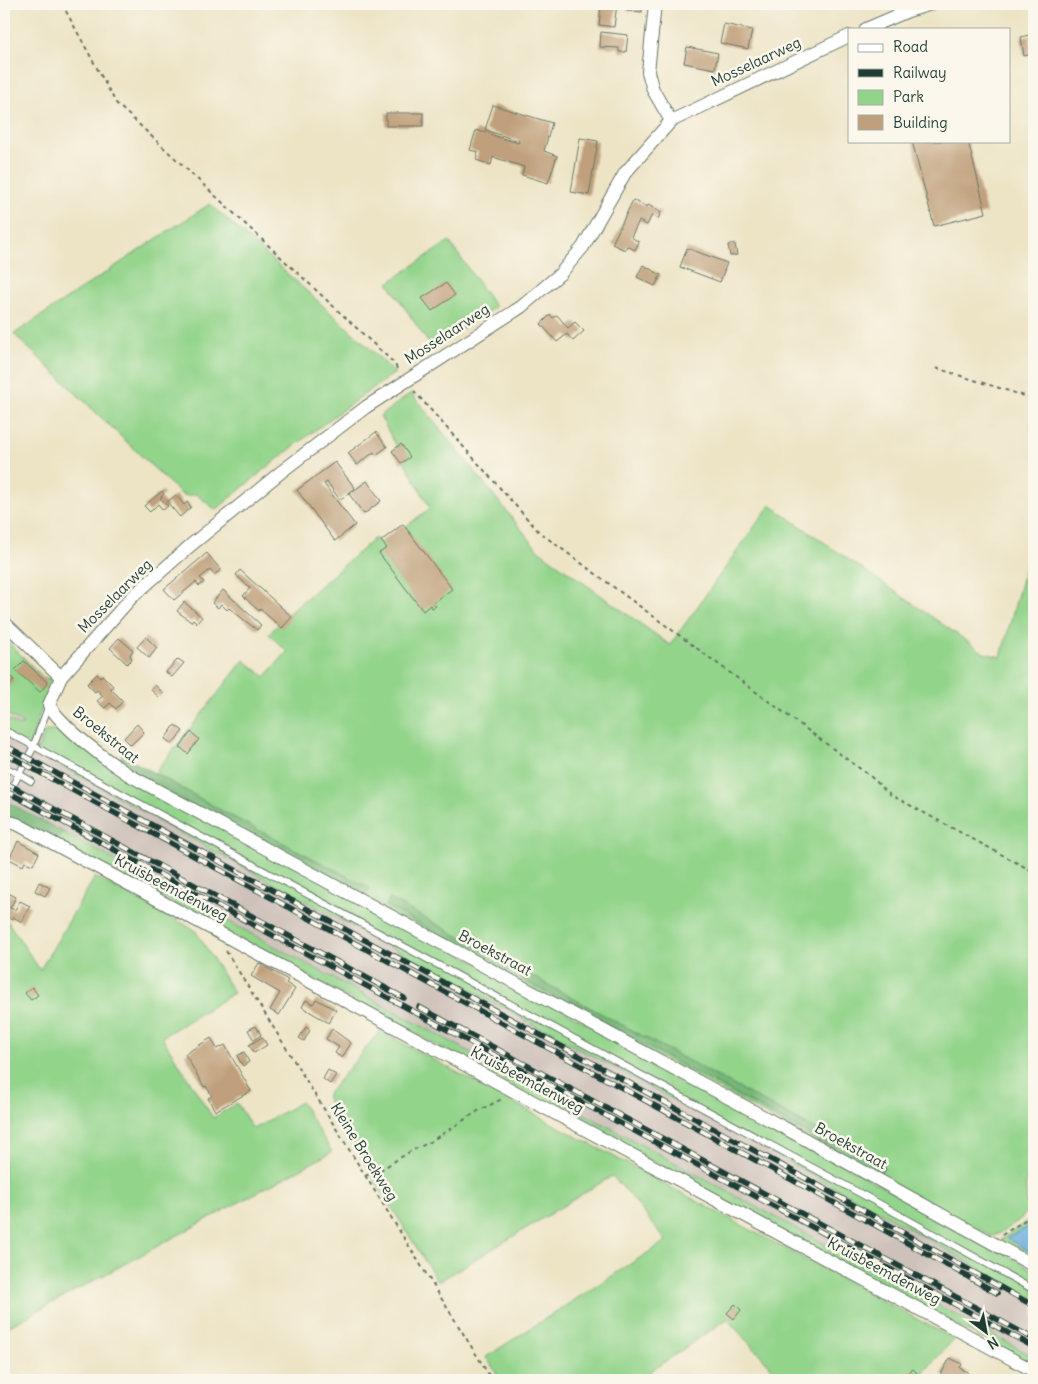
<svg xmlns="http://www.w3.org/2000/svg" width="1038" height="1384" viewBox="0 0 1038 1384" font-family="Delius,sans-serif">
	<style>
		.industrial { fill: #cec1ba }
		.green { fill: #93d48b; stroke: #598860; fill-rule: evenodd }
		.forest { fill: #76b677; stroke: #4a7a56 }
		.water { fill: #68acdd; stroke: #447488 }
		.building { fill: #c0a07c }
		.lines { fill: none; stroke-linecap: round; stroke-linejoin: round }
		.service-casing { stroke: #677767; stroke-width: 8 }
		.minor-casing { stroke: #677767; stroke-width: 14 }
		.path { stroke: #677767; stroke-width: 2; stroke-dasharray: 4 4; stroke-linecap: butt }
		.service { stroke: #fff; stroke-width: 6 }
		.minor { stroke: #fff; stroke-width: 12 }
		.rail-casing { stroke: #1f3d34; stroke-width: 5.5 }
		.rail { stroke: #fbf7ec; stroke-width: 4; stroke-dasharray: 11; stroke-linecap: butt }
		.labels { text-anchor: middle; stroke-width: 5; stroke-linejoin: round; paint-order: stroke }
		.street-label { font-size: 15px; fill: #1f3d34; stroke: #fbf7ec }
	</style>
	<rect width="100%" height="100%" fill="#fbf7ec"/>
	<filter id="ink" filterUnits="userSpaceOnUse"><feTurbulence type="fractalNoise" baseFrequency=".02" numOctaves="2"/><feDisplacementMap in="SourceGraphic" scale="10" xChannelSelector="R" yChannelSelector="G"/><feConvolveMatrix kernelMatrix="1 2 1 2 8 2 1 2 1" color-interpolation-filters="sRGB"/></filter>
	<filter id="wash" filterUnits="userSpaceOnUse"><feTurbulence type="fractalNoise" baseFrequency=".0096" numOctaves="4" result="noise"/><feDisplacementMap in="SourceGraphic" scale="20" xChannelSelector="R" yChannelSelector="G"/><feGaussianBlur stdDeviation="1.12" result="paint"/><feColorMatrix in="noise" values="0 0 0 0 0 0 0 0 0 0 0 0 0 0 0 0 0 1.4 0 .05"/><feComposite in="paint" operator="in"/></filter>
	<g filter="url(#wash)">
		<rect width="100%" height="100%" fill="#ede4c6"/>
		<!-- industrial -->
		<polygon class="industrial" points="4,717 22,723 727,1103 1034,1272 1034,1357 4,800"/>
		<!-- green -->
		<g class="green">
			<path d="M210 204 362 341 395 373C333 415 273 461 216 510L196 494 188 496 181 494 14 334 168 231Z"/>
			<polygon points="449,241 495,307 432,348 388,283"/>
			<path d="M411 393 538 550 670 645 770 505 984 653 1001 657 1030 549 1034 548V1157C1031 1165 1027 1175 1026 1184 1025 1209 1036 1210 1009 1227 1003 1231 998 1235 991 1236L364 898 370 889 231 816 155 773 244 660 265 677 287 652 269 634 290 612 375 538 382 545 430 508 380 416ZM390 900 884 1167 880 1174 729 1091 387 906Z"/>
			<polygon points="4,638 43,677 53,680 52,686 40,713 29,749 4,735 4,717 19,726 23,725 22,723 4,713"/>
			<polygon points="59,728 70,738 1034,1270 1034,1299 873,1208 156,820 156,818 35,752 39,747 45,731 52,731"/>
			<polygon points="63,832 1034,1357 1034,1367 57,841"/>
			<polygon points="95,877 195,930 234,993 162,1037 213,1118 237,1103 253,1129 301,1102 332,1152 4,1329 4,916 40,970"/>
			<polygon points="380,1031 954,1339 923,1373 928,1380 783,1380 727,1319 638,1380 501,1380 486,1357 666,1241 630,1195 612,1176 438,1282 377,1184 326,1096"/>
			<polygon points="1034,1206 1033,1224 1007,1238 1034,1255 1034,1263 1001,1242 1003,1238 1029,1220"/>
		</g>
		<!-- forest -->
		<g class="forest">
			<polygon points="122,755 231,816 370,888 364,898 130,772 118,761"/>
			<polygon points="4,800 63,832 57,841 4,819"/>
			<polygon points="390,899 884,1167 880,1174 729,1091 386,906"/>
		</g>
		<!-- water -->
		<polygon class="water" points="1033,1224 1034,1255 1007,1238"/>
		<g id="blocks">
			<!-- building -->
			<g class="building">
				<polygon points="601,4 617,4 614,27 599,25"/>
				<polygon points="628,4 642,4 642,12 627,11"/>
				<polygon points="724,24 752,30 748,49 720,43"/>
				<polygon points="601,32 628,35 626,52 619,52 619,48 600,47"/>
				<polygon points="1029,35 1032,54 1024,56 1021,37"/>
				<polygon points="687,47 718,53 715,69 684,63"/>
				<polygon points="493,105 552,123 544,151 557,156 548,183 522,175 524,167 493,157 491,165 476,160 478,152 470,150 476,130 518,143 519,141 485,130"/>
				<rect x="386" y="113" width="37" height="13"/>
				<polygon points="580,138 598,141 589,195 571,192"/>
				<polygon points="912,141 968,141 986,213 934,226"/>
				<polygon points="633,200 647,207 648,205 661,212 658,219 652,215 647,225 639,221 631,237 639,242 635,250 627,246 625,250 612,244"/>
				<polygon points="735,244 737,255 730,256 728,245"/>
				<polygon points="687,248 727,263 720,282 680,267"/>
				<polygon points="643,265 661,275 655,286 637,277"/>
				<polygon points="446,283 455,295 432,311 422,298"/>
				<polygon points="550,315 553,318 557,315 568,328 575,322 584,331 573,341 567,334 557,342 541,324"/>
				<polygon points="376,432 387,447 376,455 374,452 357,465 348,453"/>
				<polygon points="401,444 410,457 401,463 392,451"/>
				<polygon points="335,462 355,488 340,500 327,482 324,484 355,525 335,541 297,490"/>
				<polygon points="367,481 381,501 364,514 349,494"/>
				<polygon points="162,491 164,494 160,498 168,506 163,510 158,504 150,512 144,506"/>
				<polygon points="176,495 184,505 187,502 191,507 180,517 167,502"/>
				<polygon points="403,524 452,589 433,603 436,606 432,608 430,605 423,611 379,553 387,548 381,541"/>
				<polygon points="207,553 221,570 214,575 210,570 200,578 204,582 199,586 196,582 174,600 164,589"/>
				<polygon points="240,570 292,617 282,628 260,609 259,611 243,596 250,588 236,575"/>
				<polygon points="223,590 261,625 257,630 229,608 227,610 221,604 218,608 212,603"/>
				<polygon points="184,602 202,617 197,623 193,619 191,622 177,611"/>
				<polygon points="146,637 157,648 149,658 137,647"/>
				<polygon points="119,638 133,650 130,655 132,659 127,664 110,648"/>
				<polygon points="178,659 184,663 172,677 166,672"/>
				<polygon points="24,661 48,683 40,692 15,670"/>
				<polygon points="5,672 14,680 5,691 4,673"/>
				<polygon points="97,674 100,677 102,675 113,686 111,689 123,701 116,709 110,703 105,708 97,701 103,696 97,690 95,692 87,684"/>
				<polygon points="155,685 163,693 159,697 151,690"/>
				<polygon points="137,724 144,732 131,745 124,738"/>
				<polygon points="175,725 183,731 172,744 165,739"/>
				<polygon points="191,732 199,739 188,754 180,747"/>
				<polygon points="18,841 39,853 33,865 25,862 23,866 9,859"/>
				<polygon points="39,882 50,888 45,896 35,891"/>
				<polygon points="6,892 16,897 10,908 15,910 20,901 30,906 22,922 13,917 11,920 4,910 4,897"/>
				<polygon points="259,963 288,980 286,983 295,989 279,1015 270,1010 280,993 251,976"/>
				<polygon points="32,987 38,995 31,1000 25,993"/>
				<polygon points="316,999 336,1010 329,1023 302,1007 306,1000 313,1004"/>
				<polygon points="256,1026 261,1035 254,1040 248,1030"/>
				<polygon points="306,1027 310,1030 304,1041 299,1038"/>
				<polygon points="332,1029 351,1043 342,1058 335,1053 339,1047 326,1039"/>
				<polygon points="262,1037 267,1045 254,1053 249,1045"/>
				<polygon points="211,1038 217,1049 225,1045 251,1091 215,1111 208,1098 212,1096 206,1086 204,1087 185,1054"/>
				<polygon points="244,1052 249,1062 243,1066 237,1056"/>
				<polygon points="328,1070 336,1075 330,1084 323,1079"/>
				<polygon points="735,1304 741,1310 734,1319 727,1313"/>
				<polygon points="950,1358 962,1364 960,1368 969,1373 964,1380 952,1380 941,1374"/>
				<polygon points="913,1369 917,1373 911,1377 914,1380 906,1380 903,1377"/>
			</g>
		</g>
	</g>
	<g filter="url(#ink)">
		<use href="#blocks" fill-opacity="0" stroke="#677767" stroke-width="1"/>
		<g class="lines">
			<!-- service casing -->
			<g class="service-casing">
				<g id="service">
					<polyline points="4,730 878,1203 1034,1290"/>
					<polyline points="4,767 19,774 32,750 49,705"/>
					<polyline points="9,793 19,774 31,781"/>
				</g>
			</g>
			<!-- minor casing -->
			<g class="minor-casing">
				<g id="minor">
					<polyline points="655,4 648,72 653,90 671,121"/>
					<polyline points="866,29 908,11 931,4"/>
					<path d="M849 36 671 121 625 173 583 247 560 274 521 307 366 407 281 472 191 545 131 598 61 677 49 705C63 728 106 760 129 775L792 1132 1034 1266"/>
					<polyline points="4,622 61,677"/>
					<polyline points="4,823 10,822 17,824 1034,1371"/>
				</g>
			</g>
			<!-- path -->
			<g class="path">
				<polyline points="62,4 116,103 394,363 399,372"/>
				<polyline points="936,368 1034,399"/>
				<polyline points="414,391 539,532 870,776 891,795 1034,872"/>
				<polyline points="226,951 492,1380"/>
				<polyline points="365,1176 382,1169 411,1151 428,1143 478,1111 502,1099"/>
				<polyline points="1002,1235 1028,1218 1031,1211 1034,1185"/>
			</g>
			<!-- service -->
			<use href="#service" class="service"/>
			<!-- minor -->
			<use href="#minor" class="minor"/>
			<!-- rail casing -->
			<g class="rail-casing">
				<g id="rail">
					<polyline points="4,745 807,1179 1034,1306"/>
					<polyline points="4,753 877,1226 997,1293"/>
					<polyline points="4,782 404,998"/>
					<polyline points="4,790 1034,1347"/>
					<polyline points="419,1007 1034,1339"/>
				</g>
			</g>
			<!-- rail -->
			<use href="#rail" class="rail"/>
		</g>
	</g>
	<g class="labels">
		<!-- street labels -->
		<g class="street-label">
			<text transform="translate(756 62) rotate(-25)" y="5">Mosselaarweg</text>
			<text transform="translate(447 334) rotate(-33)" y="5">Mosselaarweg</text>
			<text transform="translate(115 596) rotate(-45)" y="5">Mosselaarweg</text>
			<text transform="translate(106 735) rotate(39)" y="5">Broekstraat</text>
			<text transform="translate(171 888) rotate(28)" y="5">Kruisbeemdenweg</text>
			<text transform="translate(495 953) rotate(28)" y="5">Broekstraat</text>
			<text transform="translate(527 1080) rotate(28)" y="5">Kruisbeemdenweg</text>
			<text transform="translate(851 1146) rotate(29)" y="5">Broekstraat</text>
			<text transform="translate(364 1152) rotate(58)" y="5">Kleine Broekweg</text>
			<text transform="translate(884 1271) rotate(28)" y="5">Kruisbeemdenweg</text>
		</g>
	</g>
	<!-- margin -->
	<rect width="1038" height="1384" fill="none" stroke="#fbf7ec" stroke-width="20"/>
	<!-- legend -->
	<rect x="848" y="28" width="162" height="115" fill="#fbf7ec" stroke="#a3ada2"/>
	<rect x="858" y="44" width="25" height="8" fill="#ffffff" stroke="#a3ada2"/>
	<text x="893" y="52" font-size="15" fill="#1f3d34">Road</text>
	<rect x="858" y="69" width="25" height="8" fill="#1f3d34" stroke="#a3ada2"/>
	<text x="893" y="78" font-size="15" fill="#1f3d34">Railway</text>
	<rect x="858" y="90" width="25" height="15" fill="#93d48b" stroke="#a3ada2"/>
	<text x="893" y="102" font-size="15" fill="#1f3d34">Park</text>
	<rect x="858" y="115" width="25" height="15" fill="#c0a07c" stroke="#a3ada2"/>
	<text x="893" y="128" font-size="15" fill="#1f3d34">Building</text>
	<!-- north arrow -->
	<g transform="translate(986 1332) rotate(148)" stroke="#fbf7ec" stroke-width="4" paint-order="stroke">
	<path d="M0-4L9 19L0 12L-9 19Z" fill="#1f3d34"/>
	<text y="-8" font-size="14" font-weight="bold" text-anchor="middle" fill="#1f3d34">N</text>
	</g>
</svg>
